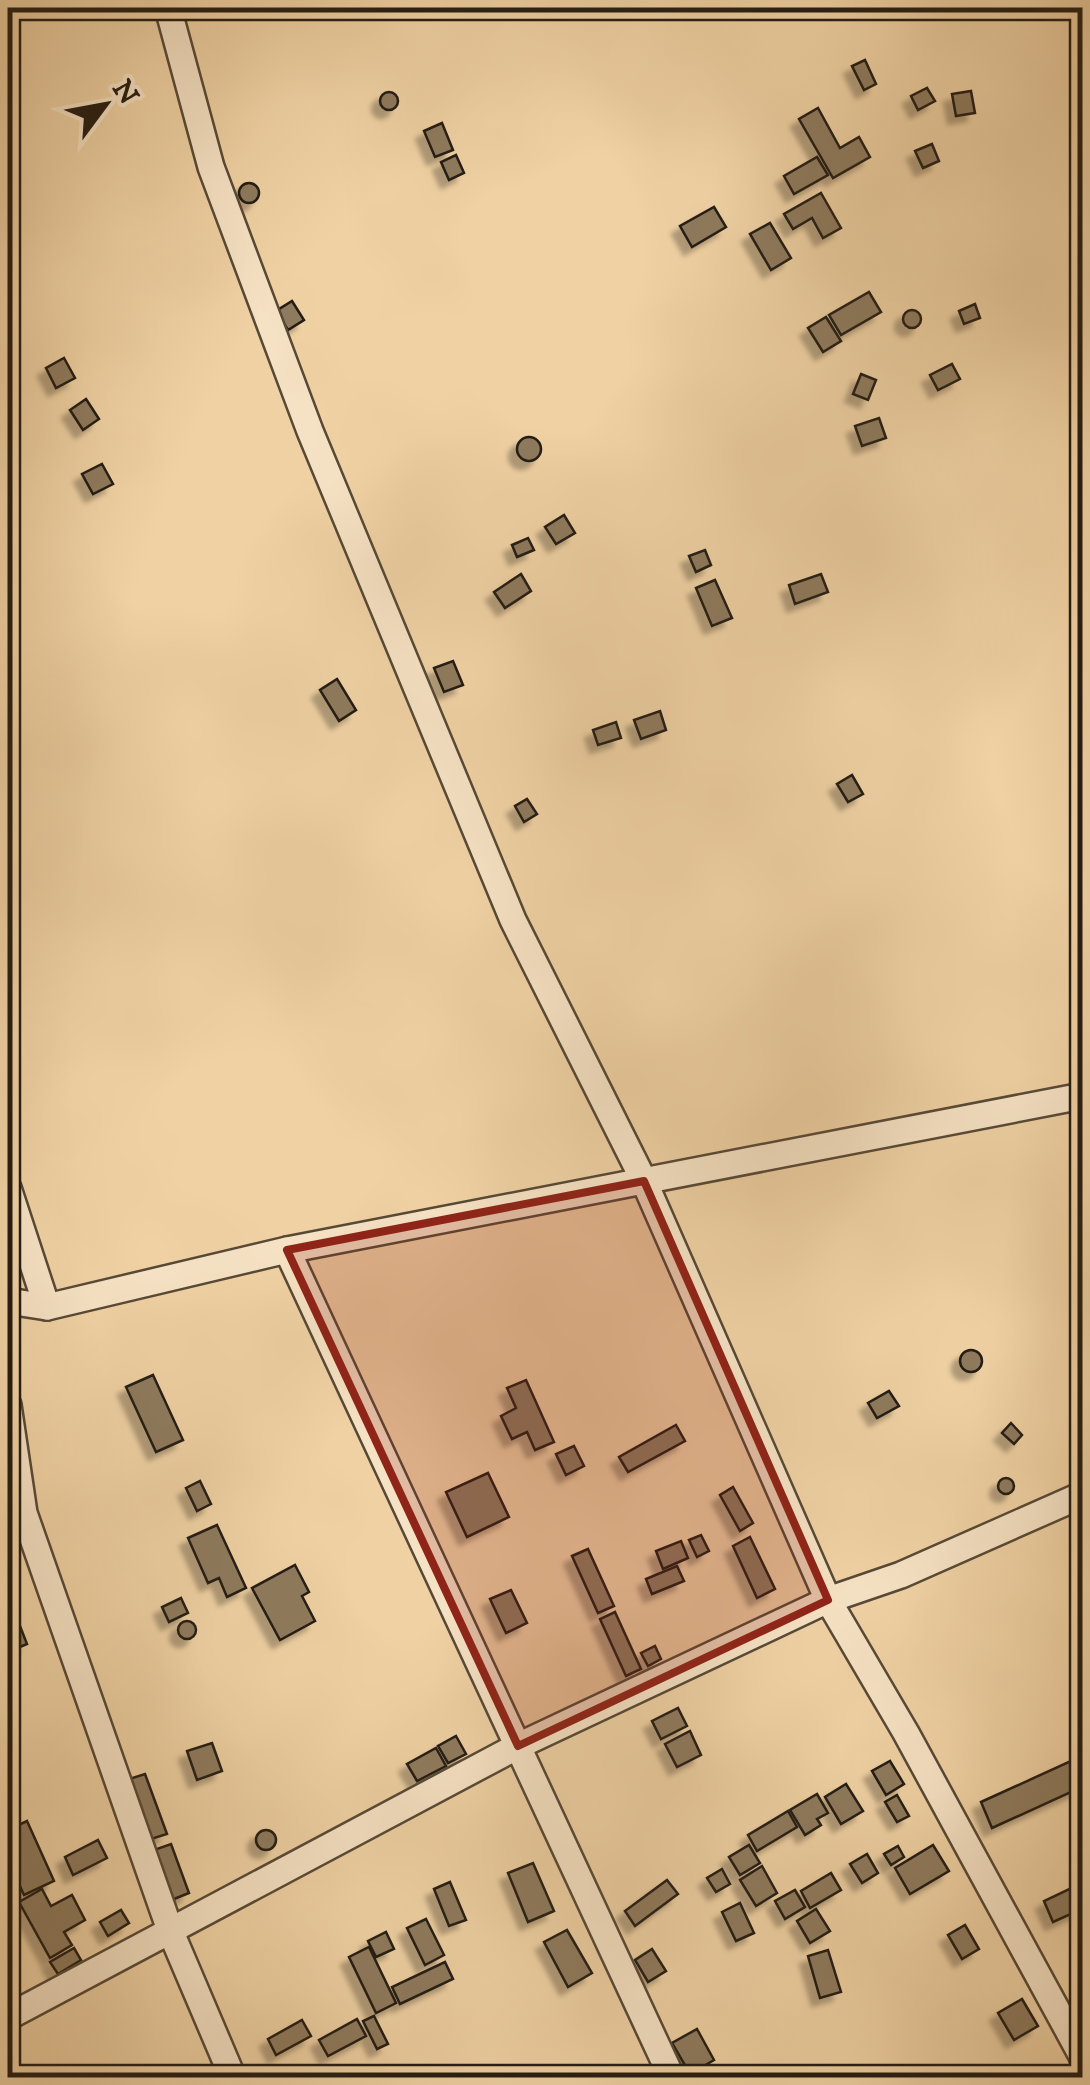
<svg xmlns="http://www.w3.org/2000/svg" width="1090" height="2085" viewBox="0 0 1090 2085" font-family="'IM FELL DW Pica',serif">
	<style>
		.building { fill: #8e7a5d; stroke: #241c12; stroke-width: 2.5; filter: url(#shadow) }
		.lines { fill: none; stroke-linecap: round; stroke-linejoin: round }
		.street-casing { stroke: #574936; stroke-width: 30 }
		.street { stroke: #f5e1c3; stroke-width: 25 }
		.marked { fill: #8f2418; fill-opacity: 0.2; stroke: #8f2418; stroke-width: 8; stroke-linejoin: round }
	</style>
	<defs>
		<filter id="shadow"><feDropShadow dx="-8" dy="8" stdDeviation="2.5" flood-color="#0004"/></filter>
	</defs>
	<rect width="100%" height="100%" fill="#efd1a3"/>
	<filter id="stains"><feTurbulence type="fractalNoise" baseFrequency=".002" numOctaves="4"/><feColorMatrix values="0 0 0 0 .2 0 0 0 0 .09 0 0 0 0 .02 0 0 0 .5 -.17"/></filter>
	<radialGradient id="worn" r=".72"><stop offset=".6" stop-color="#630" stop-opacity="0"/><stop offset="1" stop-color="#630" stop-opacity=".3"/></radialGradient>
	<!-- building -->
	<g class="building">
		<polygon points="865,60 876,84 864,90 852,66"/>
		<polygon points="927,88 935,101 918,110 911,96"/>
		<polygon points="971,91 975,113 956,116 952,94"/>
		<circle cx="389" cy="101" r="9"/>
		<polygon points="818,108 840,148 859,137 870,157 833,178 799,119"/>
		<polygon points="442,123 453,150 435,157 424,131"/>
		<polygon points="932,144 939,161 923,168 915,151"/>
		<polygon points="456,155 464,173 449,180 441,162"/>
		<polygon points="817,157 828,175 794,194 784,176"/>
		<circle cx="249" cy="193" r="10"/>
		<polygon points="821,193 841,228 823,238 812,218 793,229 784,214"/>
		<polygon points="714,207 726,227 692,247 680,226"/>
		<polygon points="770,223 791,258 771,270 750,234"/>
		<polygon points="869,292 881,312 841,335 829,315"/>
		<polygon points="292,301 304,320 288,330 276,311"/>
		<polygon points="975,304 980,318 964,324 959,311"/>
		<circle cx="912" cy="319" r="9"/>
		<polygon points="826,317 841,341 823,352 808,328"/>
		<polygon points="64,358 75,378 56,388 46,368"/>
		<polygon points="952,364 960,379 938,390 930,375"/>
		<polygon points="861,374 876,380 868,400 853,394"/>
		<polygon points="86,399 99,419 83,430 70,410"/>
		<polygon points="879,418 886,438 862,446 855,426"/>
		<circle cx="529" cy="449" r="12"/>
		<polygon points="102,464 113,484 93,494 82,474"/>
		<polygon points="564,515 575,533 556,544 545,527"/>
		<polygon points="528,538 534,550 517,557 512,545"/>
		<polygon points="705,550 711,565 696,572 689,556"/>
		<polygon points="521,574 531,591 505,608 494,592"/>
		<polygon points="821,574 828,592 795,604 789,585"/>
		<polygon points="715,580 732,618 712,626 696,588"/>
		<polygon points="453,661 463,685 444,692 434,668"/>
		<polygon points="337,679 356,710 339,721 320,690"/>
		<polygon points="660,711 666,730 641,739 634,720"/>
		<polygon points="616,722 621,738 598,745 593,730"/>
		<polygon points="852,775 863,794 848,802 837,784"/>
		<polygon points="527,799 537,814 524,822 515,806"/>
		<circle cx="971" cy="1361" r="11"/>
		<polygon points="153,1375 183,1440 156,1452 126,1387"/>
		<polygon points="526,1380 554,1442 535,1450 527,1432 512,1439 501,1416 516,1408 507,1388"/>
		<polygon points="889,1391 899,1406 877,1418 868,1403"/>
		<polygon points="1011,1423 1022,1435 1014,1444 1002,1433"/>
		<polygon points="676,1425 685,1441 628,1472 619,1457"/>
		<polygon points="574,1446 584,1466 566,1475 556,1454"/>
		<polygon points="488,1473 509,1517 467,1537 446,1492"/>
		<circle cx="1006" cy="1486" r="8"/>
		<polygon points="200,1481 211,1504 197,1511 186,1488"/>
		<polygon points="733,1487 753,1523 740,1531 720,1495"/>
		<polygon points="217,1525 246,1588 227,1597 219,1578 208,1583 188,1538"/>
		<polygon points="701,1535 709,1551 697,1557 689,1540"/>
		<polygon points="750,1537 775,1589 757,1598 733,1546"/>
		<polygon points="681,1541 688,1558 663,1569 656,1551"/>
		<polygon points="588,1549 614,1606 598,1613 572,1556"/>
		<polygon points="295,1565 309,1592 302,1596 315,1621 280,1640 252,1588"/>
		<polygon points="677,1566 684,1581 652,1594 646,1579"/>
		<polygon points="511,1590 527,1623 506,1633 490,1599"/>
		<polygon points="8,1595 27,1644 8,1652"/>
		<polygon points="181,1598 188,1613 169,1622 162,1607"/>
		<polygon points="615,1612 641,1669 626,1676 600,1619"/>
		<circle cx="187" cy="1630" r="9"/>
		<polygon points="655,1646 661,1659 648,1666 641,1653"/>
		<polygon points="678,1708 687,1726 661,1739 652,1721"/>
		<polygon points="690,1731 701,1755 677,1767 665,1744"/>
		<polygon points="456,1736 466,1754 448,1763 438,1746"/>
		<polygon points="212,1743 222,1771 197,1780 187,1751"/>
		<polygon points="436,1748 446,1766 417,1781 407,1764"/>
		<polygon points="1082,1756 1082,1787 992,1828 981,1802"/>
		<polygon points="890,1761 904,1784 886,1795 872,1771"/>
		<polygon points="145,1774 167,1834 148,1840 126,1780"/>
		<polygon points="846,1784 863,1811 841,1824 825,1797"/>
		<polygon points="817,1794 828,1813 817,1819 821,1825 805,1835 790,1810"/>
		<polygon points="897,1795 909,1816 897,1822 885,1802"/>
		<polygon points="788,1811 797,1827 757,1851 748,1835"/>
		<polygon points="27,1821 54,1881 24,1895 8,1860 8,1830"/>
		<circle cx="266" cy="1840" r="10"/>
		<polygon points="98,1840 107,1858 73,1875 65,1857"/>
		<polygon points="171,1844 189,1893 169,1901 151,1851"/>
		<polygon points="749,1845 760,1863 740,1875 729,1857"/>
		<polygon points="933,1845 949,1871 910,1894 895,1868"/>
		<polygon points="898,1846 904,1857 891,1865 884,1854"/>
		<polygon points="867,1854 878,1873 862,1883 850,1864"/>
		<polygon points="533,1863 554,1911 528,1922 508,1873"/>
		<polygon points="762,1866 777,1893 756,1906 740,1880"/>
		<polygon points="722,1869 730,1884 716,1892 707,1878"/>
		<polygon points="831,1873 841,1890 810,1908 801,1891"/>
		<polygon points="667,1880 678,1894 635,1926 625,1911"/>
		<polygon points="450,1882 466,1920 449,1926 434,1889"/>
		<polygon points="1082,1883 1082,1909 1053,1922 1044,1901"/>
		<polygon points="42,1889 51,1906 72,1895 85,1920 64,1932 72,1945 50,1958 19,1902"/>
		<polygon points="795,1890 805,1907 785,1919 775,1901"/>
		<polygon points="740,1903 754,1933 736,1941 722,1912"/>
		<polygon points="816,1909 830,1931 810,1943 797,1921"/>
		<polygon points="121,1910 129,1923 108,1936 100,1922"/>
		<polygon points="426,1919 444,1955 425,1965 407,1928"/>
		<polygon points="965,1925 979,1949 962,1959 948,1935"/>
		<polygon points="567,1930 592,1973 568,1987 544,1942"/>
		<polygon points="386,1932 394,1949 376,1957 368,1941"/>
		<polygon points="369,1947 396,2003 376,2013 349,1957"/>
		<polygon points="74,1948 81,1960 58,1974 50,1962"/>
		<polygon points="652,1949 666,1971 648,1982 635,1960"/>
		<polygon points="828,1950 841,1992 820,1998 808,1956"/>
		<polygon points="445,1962 453,1979 400,2004 392,1987"/>
		<polygon points="1022,1999 1038,2026 1014,2040 998,2013"/>
		<polygon points="374,2016 388,2044 377,2049 363,2021"/>
		<polygon points="357,2019 366,2036 328,2056 319,2040"/>
		<polygon points="302,2020 311,2036 276,2055 268,2039"/>
		<polygon points="697,2029 714,2060 690,2074 672,2043"/>
	</g>
	<g class="lines">
		<!-- street casing -->
		<g class="street-casing">
			<g id="street">
				<polyline points="168,8 211,167 310,431 513,920 644,1181 828,1600 906,1733 1082,2056"/>
				<polyline points="8,1188 47,1307"/>
				<polyline points="287,1250 672,2078"/>
				<polyline points="8,1301 47,1307 287,1250 1082,1096"/>
				<polyline points="8,1405 24,1513 170,1930 233,2078"/>
				<polyline points="8,2017 518,1746 828,1600 901,1575 1082,1495"/>
			</g>
		</g>
		<!-- street -->
		<use href="#street" class="street"/>
	</g>
	<!-- marked area -->
	<path class="marked" d="M644 1181 828 1600 518 1746 287 1250Z"/>
	<!-- margin -->
	<rect width="1090" height="2085" fill="none" stroke="#efd1a3" stroke-width="40"/>
	<rect x="10" y="10" width="1070" height="2065" fill="none" stroke="#241c12" stroke-width="5"/>
	<rect x="20" y="20" width="1050" height="2045" fill="none" stroke="#241c12" stroke-width="2.5"/>
	<!-- north arrow -->
	<g transform="translate(105 105) rotate(58)" stroke="#f5e1c3" stroke-width="8" paint-order="stroke">
	<path d="M0-8L18 38L0 25L-18 38Z" fill="#241c12"/>
	<text y="-15" font-size="28" font-weight="bold" text-anchor="middle" fill="#241c12">N</text>
	</g>
	<rect width="100%" height="100%" filter="url(#stains)"/>
	<rect width="100%" height="100%" fill="url(#worn)"/>
</svg>
